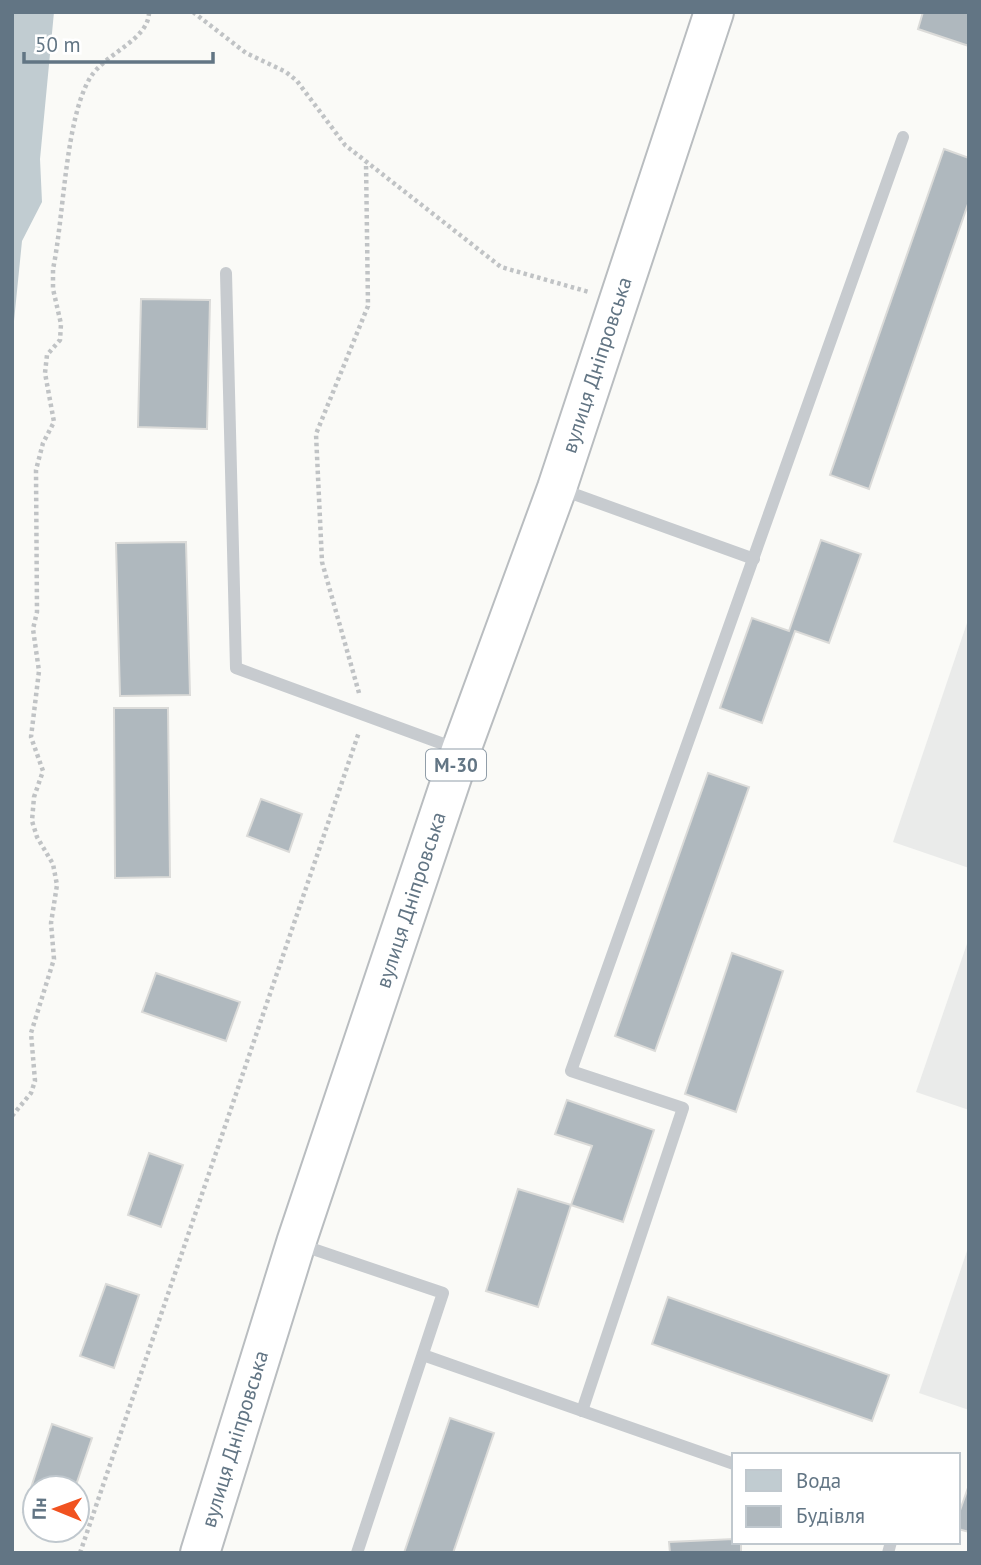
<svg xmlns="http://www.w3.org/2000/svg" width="981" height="1565" viewBox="0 0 981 1565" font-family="'PT Sans',sans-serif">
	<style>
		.built { fill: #eaebea }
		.water { fill: #c1ccd1 }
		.building { fill: #afb8be; stroke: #dbdbd9; stroke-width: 2 }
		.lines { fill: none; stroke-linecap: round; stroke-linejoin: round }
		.highway-casing { stroke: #b9bdc0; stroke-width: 42 }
		.path { stroke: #c0c3c5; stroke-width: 4.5; stroke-dasharray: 3.5 3.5; stroke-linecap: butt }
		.lane { stroke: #c7cbcf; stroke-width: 12 }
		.highway { stroke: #fff; stroke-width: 38 }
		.labels { text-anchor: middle; stroke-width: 7; stroke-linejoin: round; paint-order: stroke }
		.shield { fill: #fff; stroke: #919ea9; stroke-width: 2 }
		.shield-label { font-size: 19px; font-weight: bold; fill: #627584 }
		.street-label { font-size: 21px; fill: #627584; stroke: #fff }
	</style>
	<rect width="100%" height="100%" fill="#fafaf7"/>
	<!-- built -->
	<g class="built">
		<polygon points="969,617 969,868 893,842"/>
		<polygon points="969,938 969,1110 916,1092"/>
		<polygon points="969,1245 969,1410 919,1393"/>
	</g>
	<!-- water -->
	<polygon class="water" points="12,12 54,12 40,159 42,202 22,241 12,341"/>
	<!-- building -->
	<g class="building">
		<polygon points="923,12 969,12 969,46 918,29"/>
		<polygon points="944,149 969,158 969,201 869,489 830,475"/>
		<polygon points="141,299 210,300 207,429 138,427"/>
		<polygon points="821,540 861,554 829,643 795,631 762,723 720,708 752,618 789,631"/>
		<polygon points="186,542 190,695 120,696 116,543"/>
		<polygon points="114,708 168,708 170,877 115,878"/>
		<polygon points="708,773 749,787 655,1051 615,1036"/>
		<polygon points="261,799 302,814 289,852 247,836"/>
		<polygon points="732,953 783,971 736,1112 685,1094"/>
		<polygon points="156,973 240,1002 226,1041 142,1012"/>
		<polygon points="567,1100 654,1130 623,1222 571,1205 592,1146 555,1134"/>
		<polygon points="149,1153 183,1165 161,1227 128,1215"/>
		<polygon points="518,1189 571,1205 538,1307 486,1291"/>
		<polygon points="106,1284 139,1295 114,1368 80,1356"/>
		<polygon points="668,1297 889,1375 872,1421 652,1344"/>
		<polygon points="450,1418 494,1433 453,1553 404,1553"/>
		<polygon points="52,1424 92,1438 75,1488 35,1488 35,1516 23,1512"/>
		<polygon points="969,1485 969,1532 958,1529 958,1516"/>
		<polygon points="734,1539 734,1542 741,1542 741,1553 670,1553 669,1542"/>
	</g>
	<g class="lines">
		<!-- highway casing -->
		<g class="highway-casing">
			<polyline id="highway" points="200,1553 296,1243 461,750 557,488 714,12"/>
		</g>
		<!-- path -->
		<g class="path">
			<polyline points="193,12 246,53 286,72 297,81 345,145 501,267 589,292"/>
			<polyline points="359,693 322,562 316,434 368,306 366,162"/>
			<path d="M12 1116 31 1093 35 1081 31 1033 54 959 51 923 57 885 53 864 37 837 32 821 34 797 43 771 31 737 39 671 33 629 37 612 36 470 43 443 54 422 45 373 47 355 60 340 61 324 53 289V269C64 217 65 120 90 78 105 53 149 40 149 12"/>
			<polyline points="80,1553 359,732"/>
		</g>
		<!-- lane -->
		<g class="lane">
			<polyline points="226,273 236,668 457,749"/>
			<polyline points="560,489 754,559"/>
			<polyline points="301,1245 443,1293 357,1553"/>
			<polyline points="423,1355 734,1464"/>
			<polyline points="582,1411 683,1108 571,1071 903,137"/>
			<polyline points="888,1553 891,1542"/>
		</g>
		<!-- highway -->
		<use href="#highway" class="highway"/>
	</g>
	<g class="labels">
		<!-- shield labels -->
		<rect class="shield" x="426" y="749.5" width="60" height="31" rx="5"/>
		<g class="shield-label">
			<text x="456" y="772">М-30</text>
		</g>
		<!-- street labels -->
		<g class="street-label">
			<text transform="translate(597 365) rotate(-72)" y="7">вулиця Дніпровська</text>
			<text transform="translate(411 900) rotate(-72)" y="7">вулиця Дніпровська</text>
			<text transform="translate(235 1439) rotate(-73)" y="7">вулиця Дніпровська</text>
		</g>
	</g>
	<!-- border -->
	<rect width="981" height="1565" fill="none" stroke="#627584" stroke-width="28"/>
	<!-- legend -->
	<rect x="732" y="1453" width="228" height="91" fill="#ffffff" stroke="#c0c8ce" stroke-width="2"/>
	<rect x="746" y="1470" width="35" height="21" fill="#c1ccd1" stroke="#c0c8ce" stroke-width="2"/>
	<text x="796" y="1488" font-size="21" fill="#627584">Вода</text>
	<rect x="746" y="1506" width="35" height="21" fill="#afb8be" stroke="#c0c8ce" stroke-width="2"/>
	<text x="796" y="1523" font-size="21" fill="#627584">Будівля</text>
	<!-- north arrow -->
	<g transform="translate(56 1509) rotate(271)"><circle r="33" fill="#ffffff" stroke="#c0c8ce" stroke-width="2"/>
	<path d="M0-5L12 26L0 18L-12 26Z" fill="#f15220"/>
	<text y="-10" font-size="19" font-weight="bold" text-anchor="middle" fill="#627584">Пн</text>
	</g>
	<!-- scale -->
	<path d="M24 52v10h189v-10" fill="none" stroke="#627584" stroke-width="3.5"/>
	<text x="35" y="52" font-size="21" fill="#627584" stroke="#ffffff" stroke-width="5" paint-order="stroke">50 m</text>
</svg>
